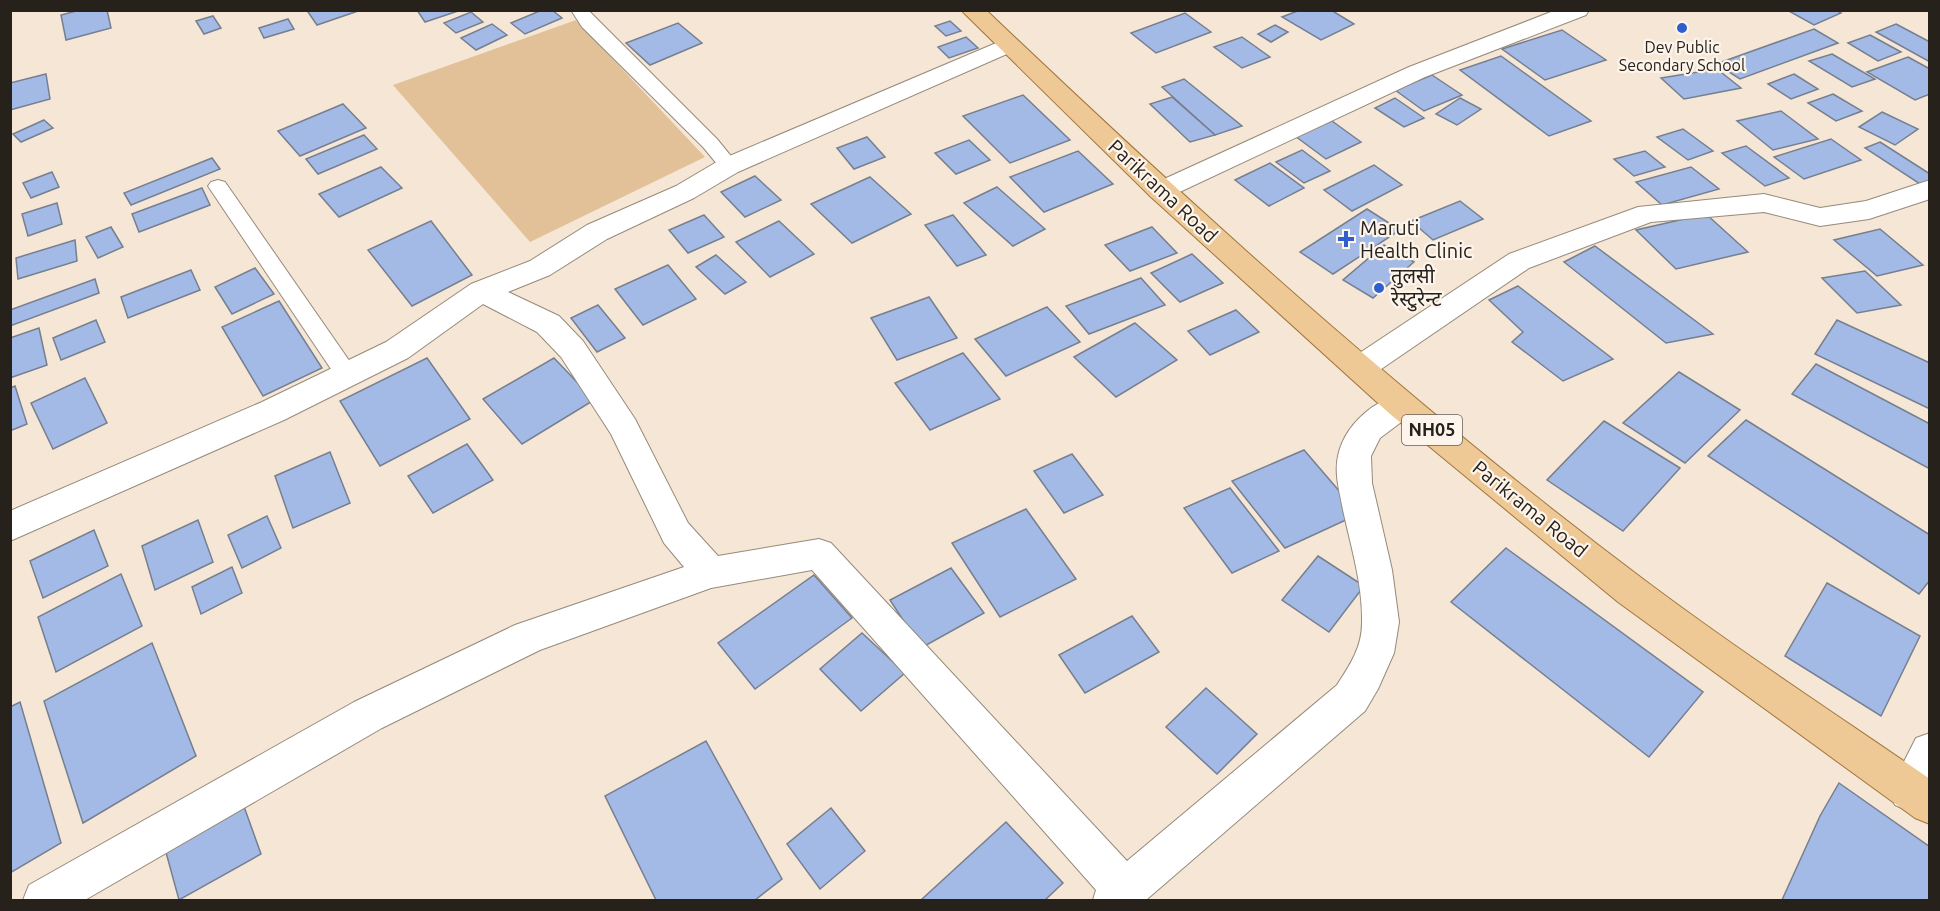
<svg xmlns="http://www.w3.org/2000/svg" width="1940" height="911" viewBox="0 0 1940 911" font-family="Ubuntu,'Noto Sans Devanagari',sans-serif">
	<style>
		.green { fill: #e2c199 }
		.building { fill: #a4bae6; stroke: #767f8f; stroke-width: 1.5 }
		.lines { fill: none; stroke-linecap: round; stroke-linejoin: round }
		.lane-casing { stroke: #968a7a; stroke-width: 2 }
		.street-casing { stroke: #968a7a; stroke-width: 2 }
		.primary-casing { stroke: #a1763c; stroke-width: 2 }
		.lane { fill: #fff; fill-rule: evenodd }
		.street { fill: #fff; fill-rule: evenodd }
		.primary { fill: #eec895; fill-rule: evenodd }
		.poi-dot { fill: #2f5fce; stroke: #fdf5eb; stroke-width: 2 }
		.labels { text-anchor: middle; stroke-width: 4.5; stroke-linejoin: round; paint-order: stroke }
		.far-poi-label { font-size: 16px; fill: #26211b; stroke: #fdf5eb }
		.shield { fill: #fdf5eb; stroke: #666159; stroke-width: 1.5 }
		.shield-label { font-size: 18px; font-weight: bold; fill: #26211b }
		.street-label { font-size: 20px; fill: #26211b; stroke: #fdf5eb }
		.poi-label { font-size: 20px; fill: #26211b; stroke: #fdf5eb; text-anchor: start }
	</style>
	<rect width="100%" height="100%" fill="#f5e6d6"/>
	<!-- green -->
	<polygon class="green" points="576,20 705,157 530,242 393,85"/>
	<!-- building -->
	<g class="building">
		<polygon points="80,10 107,10 111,28 66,40 61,15"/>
		<polygon points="312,10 361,10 317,25 308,12"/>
		<polygon points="417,10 461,10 425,22"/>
		<polygon points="542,10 552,10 562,18 525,34 511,23"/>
		<polygon points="1300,10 1331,10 1354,24 1321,40 1282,17"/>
		<polygon points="1787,10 1836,10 1841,13 1814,25"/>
		<polygon points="471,12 483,22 456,33 444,23"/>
		<polygon points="1185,13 1211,32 1156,53 1131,33"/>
		<polygon points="213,16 221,28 204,34 196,21"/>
		<polygon points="288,19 294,29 264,38 259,28"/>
		<polygon points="950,21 961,31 946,36 935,26"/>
		<polygon points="678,23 702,43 650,65 626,43"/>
		<polygon points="492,24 507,35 476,50 461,38"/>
		<polygon points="1896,24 1930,42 1930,62 1876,32"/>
		<polygon points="1275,25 1288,32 1271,42 1258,34"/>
		<polygon points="1814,29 1838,43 1740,79 1716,64"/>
		<polygon points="1562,30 1606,60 1545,80 1502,49"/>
		<polygon points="1870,35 1901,52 1878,61 1848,43"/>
		<polygon points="966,37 978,48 949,58 938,47"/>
		<polygon points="1242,37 1270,57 1242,68 1214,47"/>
		<polygon points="1832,54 1875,79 1852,87 1809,61"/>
		<polygon points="1501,56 1591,121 1549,136 1460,70"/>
		<polygon points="1908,57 1930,69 1930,94 1915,100 1867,72"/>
		<polygon points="1717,69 1741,88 1684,99 1661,78"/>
		<polygon points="46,74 50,99 10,110 10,83"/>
		<polygon points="1794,74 1818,89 1791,99 1768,84"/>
		<polygon points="1432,75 1462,95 1424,111 1395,90"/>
		<polygon points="1184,79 1242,126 1215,135 1162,87"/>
		<polygon points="1833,94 1862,111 1836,121 1808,103"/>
		<polygon points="1023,95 1070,140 1010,163 963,116"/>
		<polygon points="1172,97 1215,135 1190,142 1150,104"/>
		<polygon points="1395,98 1424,118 1404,127 1375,108"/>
		<polygon points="1460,98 1481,109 1457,125 1436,114"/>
		<polygon points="343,104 366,128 300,156 278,131"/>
		<polygon points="1781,111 1818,139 1773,150 1737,121"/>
		<polygon points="1882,112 1918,129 1895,145 1859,127"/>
		<polygon points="44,120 53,128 21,142 13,134"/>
		<polygon points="1332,121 1361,142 1326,159 1295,136"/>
		<polygon points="1683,129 1713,151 1688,160 1657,137"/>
		<polygon points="364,135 377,149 318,174 306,159"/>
		<polygon points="867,137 885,157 854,169 837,148"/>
		<polygon points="1831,139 1861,160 1804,179 1774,157"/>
		<polygon points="969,140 990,160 956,174 935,153"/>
		<polygon points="1880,142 1930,174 1930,181 1920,184 1865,148"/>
		<polygon points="1746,146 1789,178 1765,186 1722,153"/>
		<polygon points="1302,150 1330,171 1304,183 1276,162"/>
		<polygon points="1078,151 1113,184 1044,212 1010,177"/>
		<polygon points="1645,151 1665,167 1634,176 1614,159"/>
		<polygon points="212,158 220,169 131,205 124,193"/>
		<polygon points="1270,163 1304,188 1269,206 1235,180"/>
		<polygon points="1374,165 1402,185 1352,211 1324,190"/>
		<polygon points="381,167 402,188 339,217 319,194"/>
		<polygon points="1691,167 1719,189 1662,205 1636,182"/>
		<polygon points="52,172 59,187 31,198 23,183"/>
		<polygon points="755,176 781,200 745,217 721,192"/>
		<polygon points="870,177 911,214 852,243 811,204"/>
		<polygon points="997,187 1045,229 1013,246 964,203"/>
		<polygon points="202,188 210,205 139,232 132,214"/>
		<polygon points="1460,201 1483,219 1433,240 1411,221"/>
		<polygon points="57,203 62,224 28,236 22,214"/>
		<polygon points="1367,209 1400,230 1333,274 1300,252"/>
		<polygon points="1706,214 1748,252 1676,269 1636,230"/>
		<polygon points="704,215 724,237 688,253 669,230"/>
		<polygon points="953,215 986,255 957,266 925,225"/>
		<polygon points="431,221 472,275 412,306 368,250"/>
		<polygon points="779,221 814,254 770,277 736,242"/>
		<polygon points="111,227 123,247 98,258 86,237"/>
		<polygon points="1152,227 1177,253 1130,271 1105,245"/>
		<polygon points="1880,229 1923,265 1877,276 1834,240"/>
		<polygon points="75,240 77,261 18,279 16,258"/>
		<polygon points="1384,245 1414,262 1373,298 1343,280"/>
		<polygon points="1595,246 1713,334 1666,343 1564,262"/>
		<polygon points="1192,254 1223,283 1180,302 1151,273"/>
		<polygon points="716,255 746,282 725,294 696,267"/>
		<polygon points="668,265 696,299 643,325 615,289"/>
		<polygon points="255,268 274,294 232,314 215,287"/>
		<polygon points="191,270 200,290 128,318 121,297"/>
		<polygon points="1865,271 1901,305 1857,313 1822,278"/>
		<polygon points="1141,278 1165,305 1089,334 1066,306"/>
		<polygon points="95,279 99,293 10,326 10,310"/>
		<polygon points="1518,286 1613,359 1563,381 1512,342 1523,332 1489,300"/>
		<polygon points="929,297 957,338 897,360 871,318"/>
		<polygon points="279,301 322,368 263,396 222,327"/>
		<polygon points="598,305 625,338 597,352 571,318"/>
		<polygon points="1047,307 1080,342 1006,376 975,339"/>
		<polygon points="1236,310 1259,332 1210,355 1188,331"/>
		<polygon points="96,320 105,342 61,360 53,338"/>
		<polygon points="1837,320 1930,363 1930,409 1815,354"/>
		<polygon points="1135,323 1177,360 1116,397 1074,357"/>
		<polygon points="39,328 47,365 10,378 10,338"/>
		<polygon points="963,353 1000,399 930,430 895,383"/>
		<polygon points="427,358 470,419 380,466 340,401"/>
		<polygon points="554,358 594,400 522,444 483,399"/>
		<polygon points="1816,364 1930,424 1930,469 1792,394"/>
		<polygon points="1679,372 1740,410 1685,463 1623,423"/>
		<polygon points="85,378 107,423 53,449 31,403"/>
		<polygon points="15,386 27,424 10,431 10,388"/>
		<polygon points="1746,420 1930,535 1930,580 1919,594 1708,456"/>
		<polygon points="1604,421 1680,468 1623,531 1547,480"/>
		<polygon points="467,444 493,480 433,513 408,476"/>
		<polygon points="1304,450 1359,514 1285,548 1232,481"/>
		<polygon points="330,452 350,503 293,528 275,476"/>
		<polygon points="1072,454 1103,495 1064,513 1034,471"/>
		<polygon points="1230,488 1279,551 1232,573 1184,508"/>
		<polygon points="1026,509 1076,579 1000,617 952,543"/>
		<polygon points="267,516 281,548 242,568 228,535"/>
		<polygon points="198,520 213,562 155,590 142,546"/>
		<polygon points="94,530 108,566 43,598 30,561"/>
		<polygon points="1506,548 1703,692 1649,757 1451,602"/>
		<polygon points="1318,556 1364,586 1329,632 1282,600"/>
		<polygon points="232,567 242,593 201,614 192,587"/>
		<polygon points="951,568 984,613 921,648 890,600"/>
		<polygon points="121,574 142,626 56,672 38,617"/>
		<polygon points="814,575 852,618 755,689 718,643"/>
		<polygon points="1827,583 1920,636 1881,716 1785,656"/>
		<polygon points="1132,616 1159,652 1085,693 1059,655"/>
		<polygon points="862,633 905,673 861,711 820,669"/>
		<polygon points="152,643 196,756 83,823 44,701"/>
		<polygon points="1206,688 1257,734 1217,774 1166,727"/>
		<polygon points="20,702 61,843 10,873 10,707"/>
		<polygon points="706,741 782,879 755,900 656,900 605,796"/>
		<polygon points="1839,783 1930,847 1930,900 1782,900 1820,816"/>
		<polygon points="242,801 261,854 179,900 164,845"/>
		<polygon points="831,808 865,851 820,889 787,844"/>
		<polygon points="1006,822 1063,883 1045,900 921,900"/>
	</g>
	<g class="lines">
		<!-- lane casing -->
		<g class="lane-casing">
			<g id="lane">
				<polygon points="571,10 588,10 717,139 739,166 736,170 722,170 703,147 582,27"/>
				<polygon points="218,180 225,182 355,369 358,375 355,381 347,384 339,381 208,186 211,182"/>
			</g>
		</g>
		<!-- street casing -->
		<g class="street-casing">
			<g id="street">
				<polygon points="1556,10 1589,10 1586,15 1425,77 1169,197 1160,200 1151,197 1147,191 1151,185 1409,67"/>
				<path d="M1008 38 1016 40 1020 45 1016 50 738 172 694 198 607 239 550 275 508 292 559 316 583 341 635 419 688 523 718 556 819 539 831 543 1127 861 1337 685C1350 665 1362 647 1362 623 1363 585 1351 547 1343 510 1340 493 1334 474 1338 456 1342 436 1355 420 1371 408 1385 399 1396 391 1412 396L1417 405 1412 414 1380 438 1371 456 1372 483 1392 570 1399 622 1394 653 1378 689 1365 711 1146 900H1093L1096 890 812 570 711 588 540 650 382 728 85 900H23L29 885 354 702 515 625 684 567 664 543 611 434 561 357 537 332 483 304 408 358 284 420 10 541V511L262 402 386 342 471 284 530 261 587 225 676 186 720 160Z"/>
				<polygon points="1930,180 1930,199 1869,219 1820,226 1764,212 1651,222 1529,268 1371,376 1360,380 1349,376 1345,368 1349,360 1509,254 1638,207 1764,194 1820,208 1866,201"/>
				<polygon points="1930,733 1930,794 1923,805 1909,811 1895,805 1889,791 1916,738"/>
			</g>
		</g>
		<!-- primary casing -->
		<g class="primary-casing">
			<path id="primary" d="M961 10H986C1196 210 1411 405 1643 579 1736 649 1834 713 1930 779V824L1915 818 1618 602 1390 414 1151 197Z"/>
		</g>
		<!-- lane -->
		<use href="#lane" class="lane"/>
		<!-- street -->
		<use href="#street" class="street"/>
		<!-- primary -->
		<use href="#primary" class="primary"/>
	</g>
	<!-- markers -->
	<g class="poi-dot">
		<circle cx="1682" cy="28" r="6"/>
		<path d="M1343 230h6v6h6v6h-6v6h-6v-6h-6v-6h6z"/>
		<circle cx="1379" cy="288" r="6"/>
	</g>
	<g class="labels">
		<!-- far-poi labels -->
		<g class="far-poi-label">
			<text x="1682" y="53">Dev Public<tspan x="1682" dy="18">Secondary School</tspan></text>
		</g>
		<!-- shield labels -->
		<rect class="shield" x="1402" y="415" width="60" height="30" rx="4.5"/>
		<g class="shield-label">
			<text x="1432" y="436">NH05</text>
		</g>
		<!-- street labels -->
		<g class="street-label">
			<text transform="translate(1163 191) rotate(43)" y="7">Parikrama Road</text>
			<text transform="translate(1530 509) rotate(39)" y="7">Parikrama Road</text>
		</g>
		<!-- poi labels -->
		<g class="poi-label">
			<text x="1360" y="235">Maruti<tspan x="1360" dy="23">Health Clinic</tspan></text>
			<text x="1391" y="283">तुलसी<tspan x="1391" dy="23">रेस्टुरेन्ट</tspan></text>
		</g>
	</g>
	<!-- border -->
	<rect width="1940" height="911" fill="none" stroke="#26211b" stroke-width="24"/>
</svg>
